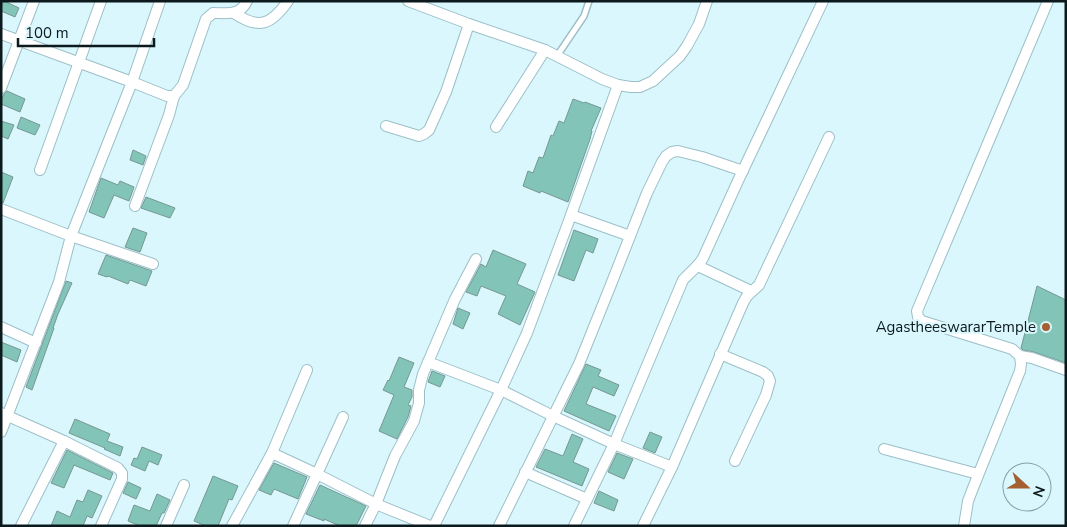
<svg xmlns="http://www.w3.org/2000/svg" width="1067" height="527" viewBox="0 0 1067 527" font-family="'Nunito Sans',sans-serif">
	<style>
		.building { fill: #82c4b8; stroke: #769891 }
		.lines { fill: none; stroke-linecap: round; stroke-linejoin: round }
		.service-casing { stroke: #9cbfc7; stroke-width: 8 }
		.minor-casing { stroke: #9cbfc7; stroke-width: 12 }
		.service { stroke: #fff; stroke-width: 5 }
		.minor { stroke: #fff; stroke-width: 10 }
		.poi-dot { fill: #a46030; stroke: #daf7fe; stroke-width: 2 }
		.labels { text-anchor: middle; stroke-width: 4; stroke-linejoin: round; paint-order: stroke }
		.poi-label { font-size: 15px; fill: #0c1a1d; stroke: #daf7fe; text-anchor: end }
	</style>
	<rect width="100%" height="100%" fill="#daf7fe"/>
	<!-- building -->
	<g class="building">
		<polygon points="4,1 19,8 15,17 1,11 1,7"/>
		<polygon points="7,91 25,99 20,112 1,104 1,100 4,94"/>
		<polygon points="573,99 584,103 585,102 601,108 591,131 592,131 590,139 568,202 541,191 540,193 523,186 528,171 533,173 539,157 543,158 551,135 553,136 559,121 564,123"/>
		<polygon points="21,117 40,125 35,135 17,128"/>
		<polygon points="1,121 14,125 8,139 1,136"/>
		<polygon points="133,150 146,156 143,165 130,160"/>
		<polygon points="1,172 13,177 3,203 1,202"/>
		<polygon points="101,178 118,185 120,181 134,187 129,201 114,195 104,218 89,212"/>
		<polygon points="146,197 175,208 170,218 141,208"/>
		<polygon points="133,228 147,233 140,252 125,247"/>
		<polygon points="574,230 598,239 593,253 586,250 574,281 558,275"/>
		<polygon points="493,250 526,264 517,284 535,292 520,325 498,314 506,296 481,286 477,296 466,292 481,264 486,267"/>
		<polygon points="106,255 152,271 146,286 130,280 128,284 108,276 107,277 98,274"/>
		<polygon points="66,281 72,283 58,314 53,328 54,328 32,390 26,387"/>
		<polygon points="1037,286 1066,300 1066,363 1034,352 1023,350 1021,348"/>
		<polygon points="458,308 470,313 463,329 453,324"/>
		<polygon points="1,342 21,350 17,362 1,355"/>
		<polygon points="399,357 414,363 404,387 412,390 412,397 408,405 411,406 408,417 397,439 379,431 394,395 383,390 388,380 389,381"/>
		<polygon points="586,364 601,370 598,376 619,385 614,396 593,387 586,404 616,416 609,431 564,411"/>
		<polygon points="432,371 445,376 440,387 428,382"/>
		<polygon points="75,419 110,434 107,441 123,447 120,456 104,449 105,448 69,433"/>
		<polygon points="650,432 662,437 655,453 643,448"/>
		<polygon points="572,434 583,439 573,462 589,469 582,486 536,467 545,449 563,456"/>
		<polygon points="142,447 162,455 158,465 149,461 145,471 131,465 134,458 137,459"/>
		<polygon points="67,450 113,473 110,480 74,465 64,488 51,483"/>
		<polygon points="617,453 633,459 624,479 608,472"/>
		<polygon points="274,463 307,477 298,499 274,489 271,495 259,490"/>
		<polygon points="213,476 238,486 232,500 229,499 218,526 206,526 194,521"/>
		<polygon points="128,482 141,488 136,499 123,493"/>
		<polygon points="320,485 366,506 356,526 340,526 324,519 324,521 306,514"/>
		<polygon points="88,490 102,496 92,518 87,516 83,526 51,526 57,511 70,517 77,500 83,502"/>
		<polygon points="599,491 618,500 614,511 594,503"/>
		<polygon points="157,494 170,500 164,513 162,513 156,526 140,526 128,521 134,505 150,511"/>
	</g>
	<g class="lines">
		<!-- service casing -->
		<g class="service-casing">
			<polyline id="service" points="557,56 584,16 589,1"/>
		</g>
		<!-- minor casing -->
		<g class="minor-casing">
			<g id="minor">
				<polyline points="408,1 469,24 545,50 602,79 618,85 631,87 640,87 653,81 680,56 687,46 699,24 707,1"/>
				<polyline points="1048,1 917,311 918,317 922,321 1012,349 1020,356 1032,358 1066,370"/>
				<path d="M234 13C259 30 271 25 288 1"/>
				<polyline points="1,34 132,82 160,1"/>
				<polyline points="1,88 34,1"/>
				<polyline points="386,126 419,136 424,134 429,130 446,92 469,24"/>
				<polyline points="496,127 545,50"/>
				<polyline points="40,170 101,1"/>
				<polyline points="135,206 169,115 174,96"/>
				<polyline points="1,209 71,236 153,264"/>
				<polyline points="571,215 630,236"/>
				<polyline points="698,266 751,291"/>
				<polyline points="1,327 36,343"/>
				<polyline points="720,354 763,372 768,376 770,381 766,395 735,461"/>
				<polyline points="428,362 501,390 553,416 614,444 672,467"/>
				<polyline points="1,413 64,441 21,526"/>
				<path d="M1 432 59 282 71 236 132 82 167 96H174L183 85 206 19 213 13C227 13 240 16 247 1"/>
				<polyline points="64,441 118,468 122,473 122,479 101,526"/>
				<polyline points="884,449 978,474"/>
				<polyline points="272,453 317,474 343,417"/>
				<polyline points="525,472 587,499"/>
				<polyline points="166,526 184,485"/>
				<polyline points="232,526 272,453 307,370"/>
				<polyline points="293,526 317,474 376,504 430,526"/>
				<polyline points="365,526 376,504 395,456 414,421 419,403 419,390 423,374 455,299 476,259"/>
				<polyline points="434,526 501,390 527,333 567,226 618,85"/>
				<polyline points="499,526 579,364 610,287 647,193 662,162 666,156 672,152 678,151 702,157 743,171"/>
				<path d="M574 526 614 444 683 280C690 272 698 267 703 258L737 183 823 1"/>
				<polyline points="643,526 672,467 743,303 747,296 759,285 829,137"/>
				<polyline points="964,526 968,501 973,488 1020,371 1021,364 1020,356"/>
			</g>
		</g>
		<!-- service -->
		<use href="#service" class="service"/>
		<!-- minor -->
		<use href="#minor" class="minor"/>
	</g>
	<!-- markers -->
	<circle class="poi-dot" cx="1046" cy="327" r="5"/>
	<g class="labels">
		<!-- poi labels -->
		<g class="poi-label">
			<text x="1036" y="332">AgastheeswararTemple</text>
		</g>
	</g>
	<!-- border -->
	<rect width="1067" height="527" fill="none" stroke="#0c1a1d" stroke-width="5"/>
	<!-- north arrow -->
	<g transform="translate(1027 487) rotate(111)"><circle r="24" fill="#daf7fe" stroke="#889fa4"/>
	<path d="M0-4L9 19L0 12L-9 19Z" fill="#a46030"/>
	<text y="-8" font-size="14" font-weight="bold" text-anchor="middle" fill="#0c1a1d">N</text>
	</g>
	<!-- scale -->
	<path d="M18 38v8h136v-8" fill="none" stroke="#0c1a1d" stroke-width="2.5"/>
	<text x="25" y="38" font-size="15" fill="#0c1a1d" stroke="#daf7fe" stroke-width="4" paint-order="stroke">100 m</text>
</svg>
